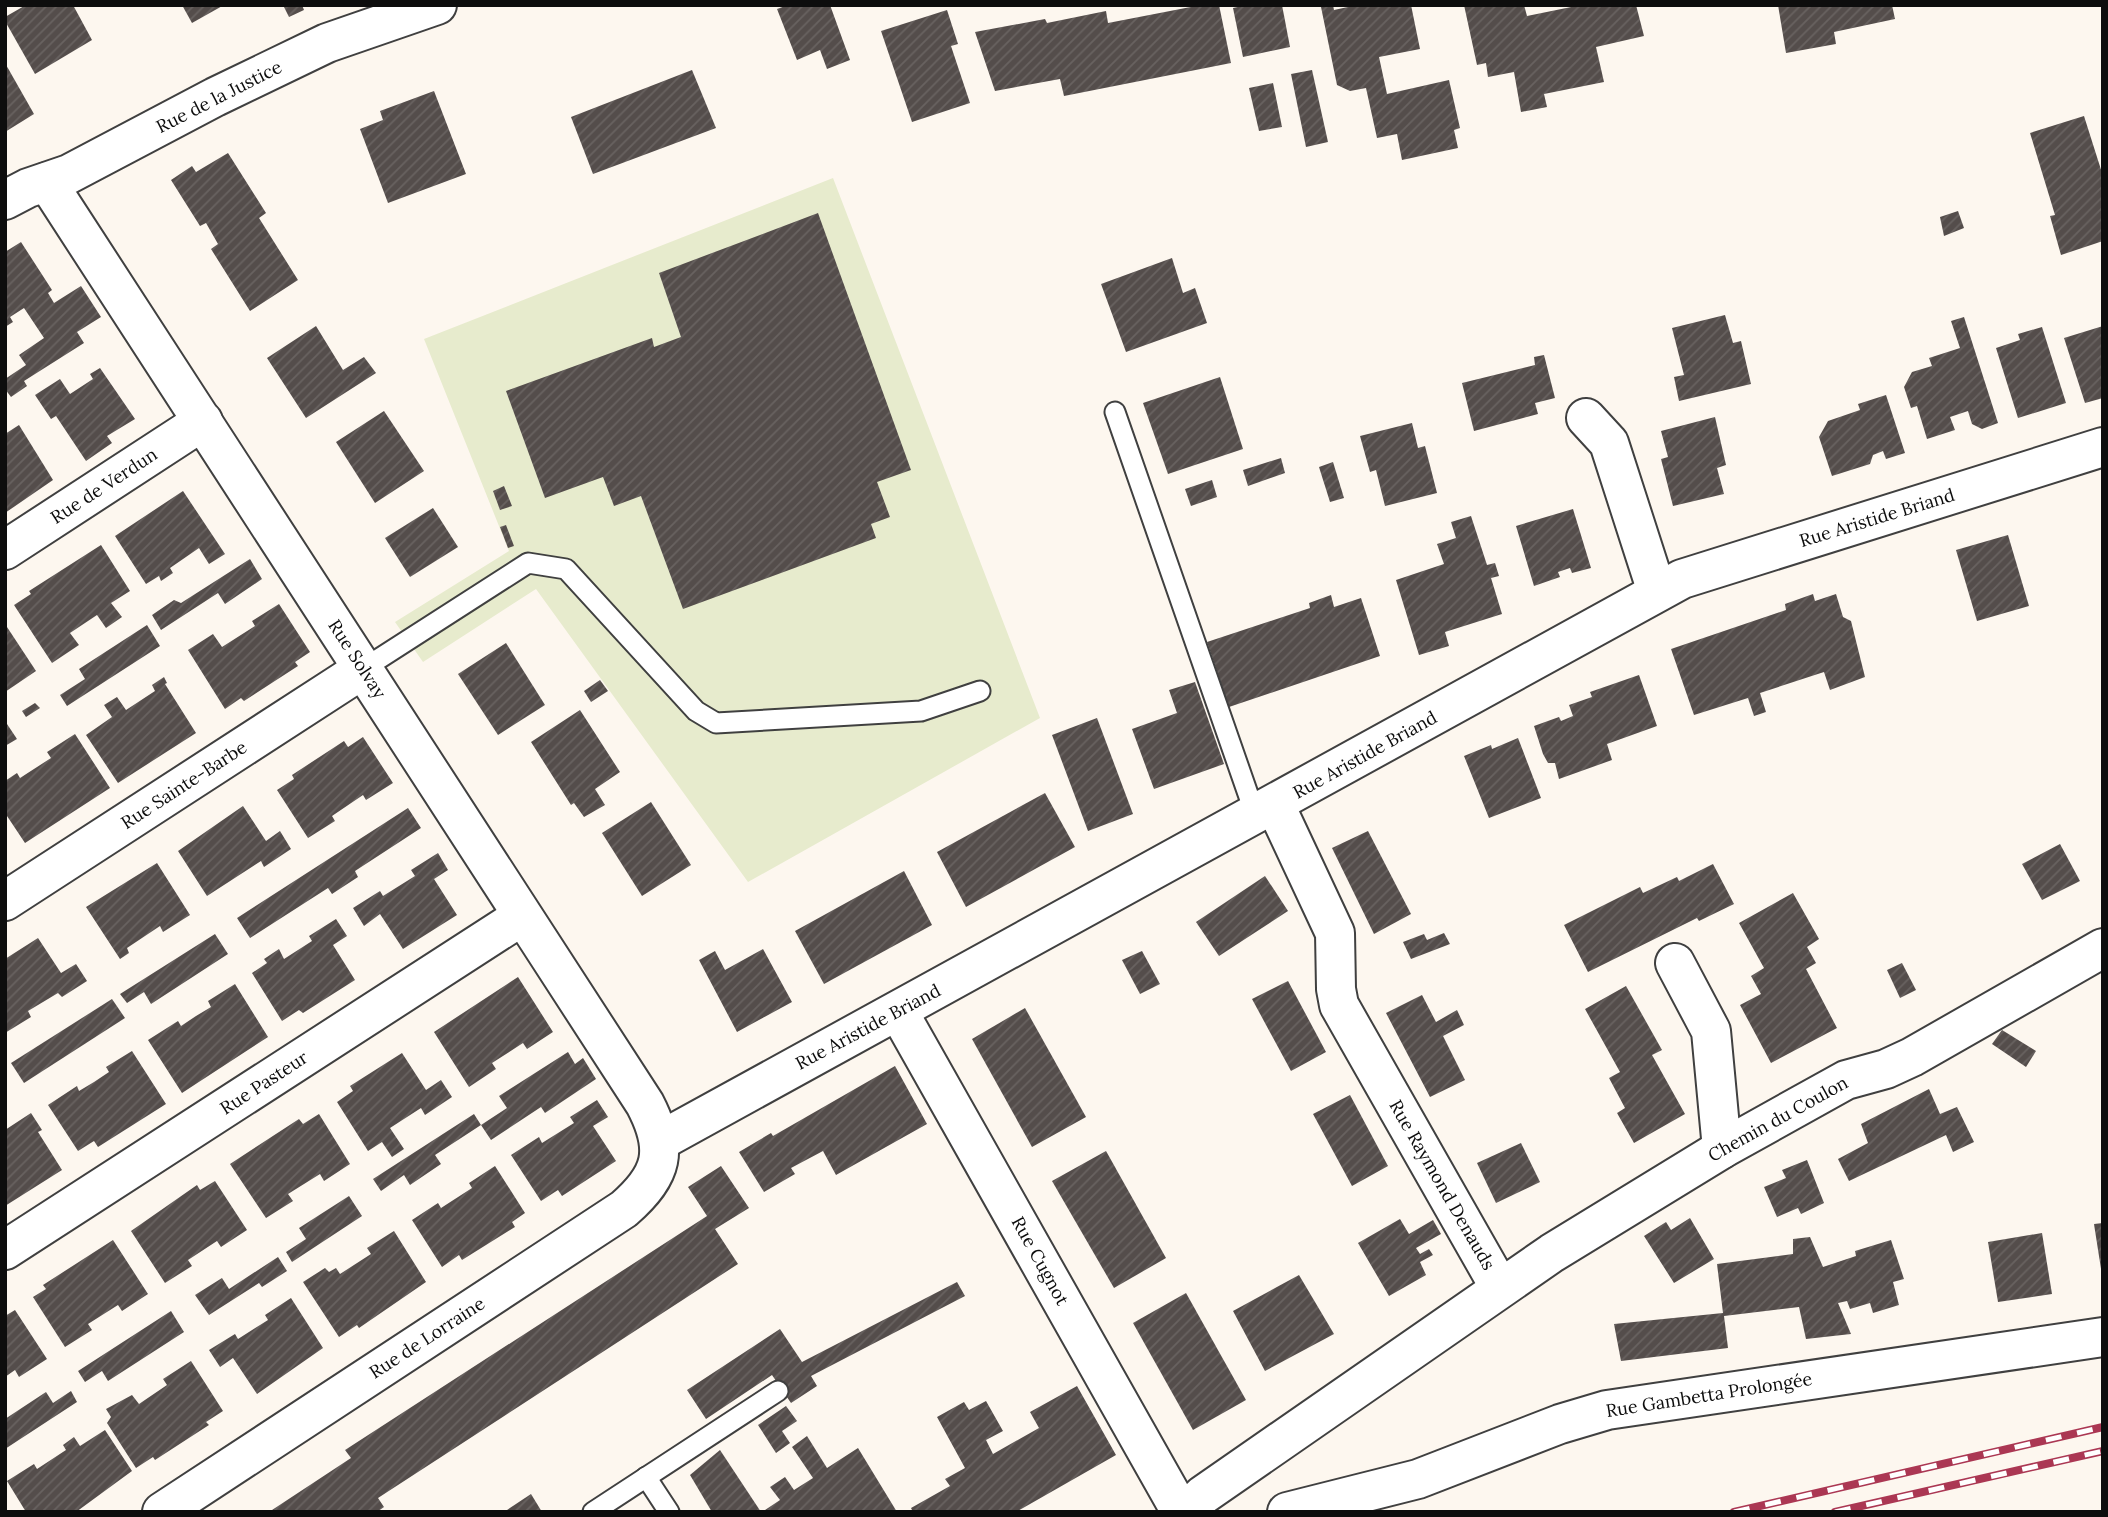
<svg xmlns="http://www.w3.org/2000/svg" width="2108" height="1517" viewBox="0 0 2108 1517" font-family="Lora,serif">
	<style>
		.pitch { fill: #e7ebcd }
		.building { fill: url(#building-hatch) }
		.lines { fill: none; stroke-linecap: round; stroke-linejoin: round }
		.lane-casing { stroke: #404040; stroke-width: 23 }
		.street-casing { stroke: #404040; stroke-width: 42 }
		.lane { stroke: #fff; stroke-width: 19 }
		.street { stroke: #fff; stroke-width: 38 }
		.rail-casing { stroke: #ab3753; stroke-width: 8 }
		.rail { stroke: #fff; stroke-width: 5; stroke-dasharray: 16; stroke-linecap: butt }
		.labels { text-anchor: middle; stroke-width: 7; stroke-linejoin: round; paint-order: stroke }
		.street-label { font-size: 18px; fill: #0d0d0d; stroke: #fff }
	</style>
	<defs>
		<pattern id="building-hatch" width="6" height="6" patternUnits="userSpaceOnUse" patternTransform="scale(1.75)"><rect width="6" height="6" fill="#544d4b"/><path d="M-1 1l2-2M0 6l6-6M5 7l2-2" fill="none" stroke="#686260"/></pattern>
	</defs>
	<rect width="100%" height="100%" fill="#fdf7ef"/>
	<!-- pitch -->
	<polygon class="pitch" points="833,178 1040,718 748,882 536,589 423,662 395,622 509,551 424,339"/>
	<!-- building -->
	<g class="building">
		<polygon points="26,5 73,5 92,40 35,74 5,21 5,17"/>
		<polygon points="182,5 224,5 192,23"/>
		<polygon points="283,5 302,5 304,10 289,17"/>
		<polygon points="788,5 830,5 850,60 827,69 820,50 797,60 777,9"/>
		<polygon points="1201,5 1219,5 1231,63 1064,96 1060,79 995,91 975,32 1045,19 1047,23 1106,11 1108,23"/>
		<polygon points="1247,5 1282,5 1290,47 1243,57 1233,8"/>
		<polygon points="1333,5 1334,10 1357,5 1411,5 1420,49 1379,57 1387,94 1449,80 1460,128 1454,130 1458,148 1402,160 1397,134 1377,138 1366,88 1350,91 1337,85 1321,7"/>
		<polygon points="1464,5 1524,5 1527,16 1581,5 1636,5 1644,36 1596,47 1604,82 1544,94 1547,107 1521,112 1514,72 1488,77 1486,63 1477,65"/>
		<polygon points="1778,5 1892,5 1895,19 1834,32 1836,44 1786,53"/>
		<polygon points="947,10 958,44 951,46 970,103 912,122 881,31"/>
		<polygon points="5,63 34,114 5,132"/>
		<polygon points="692,70 716,128 593,174 571,117"/>
		<polygon points="1312,70 1328,142 1306,147 1291,74"/>
		<polygon points="1273,83 1282,127 1259,131 1249,88"/>
		<polygon points="434,91 466,174 388,203 360,129 383,120 380,111"/>
		<polygon points="2084,116 2103,176 2103,241 2061,255 2050,216 2055,215 2030,133"/>
		<polygon points="228,153 266,213 259,218 298,280 250,311 211,249 218,244 206,223 200,226 171,180 192,166 196,172"/>
		<polygon points="1958,211 1964,228 1944,236 1940,217"/>
		<polygon points="818,213 911,470 877,482 890,517 871,524 876,538 683,609 641,496 614,506 603,477 545,498 506,391 652,338 654,347 681,337 659,273"/>
		<polygon points="21,242 52,290 48,293 54,303 81,286 101,317 77,332 84,343 24,381 27,386 11,397 5,389 5,379 26,365 19,355 44,338 24,308 10,317 13,322 5,327 5,252"/>
		<polygon points="1172,258 1183,293 1195,288 1207,323 1126,352 1101,284"/>
		<polygon points="1725,315 1733,343 1741,341 1751,384 1679,401 1674,377 1684,375 1672,328"/>
		<polygon points="1964,317 1998,423 1982,429 1972,424 1968,411 1950,417 1955,430 1927,439 1917,406 1911,408 1904,387 1912,372 1932,366 1929,358 1960,348 1951,321"/>
		<polygon points="316,326 343,370 364,357 376,373 306,418 267,358"/>
		<polygon points="2103,326 2103,398 2085,403 2064,338"/>
		<polygon points="2042,327 2066,403 2018,418 1996,348 2020,340 2018,334"/>
		<polygon points="1544,355 1555,398 1535,403 1538,414 1474,431 1462,383 1535,365 1534,357"/>
		<polygon points="100,368 135,419 107,436 112,443 86,461 56,416 51,419 35,395 60,379 70,394 93,379 90,374"/>
		<polygon points="1220,377 1243,449 1168,474 1143,403"/>
		<polygon points="1886,395 1905,453 1886,459 1883,451 1873,455 1870,464 1832,476 1819,437 1828,421 1860,410 1858,404"/>
		<polygon points="384,411 424,471 375,503 336,442"/>
		<polygon points="1715,417 1726,465 1717,468 1724,494 1673,506 1661,459 1668,457 1661,431"/>
		<polygon points="1412,423 1418,448 1425,446 1437,493 1385,506 1376,470 1370,472 1360,436"/>
		<polygon points="19,425 53,480 5,513 5,434"/>
		<polygon points="1281,458 1285,473 1248,486 1243,470"/>
		<polygon points="1333,462 1344,498 1330,502 1319,467"/>
		<polygon points="1212,480 1217,497 1191,506 1185,489"/>
		<polygon points="504,486 512,506 500,510 493,491"/>
		<polygon points="183,491 225,554 209,564 199,548 170,568 173,573 161,581 159,576 146,584 115,536"/>
		<polygon points="433,508 458,547 410,577 385,538"/>
		<polygon points="1573,509 1591,568 1572,573 1570,568 1558,572 1560,577 1534,586 1516,526"/>
		<polygon points="1471,516 1487,565 1495,563 1499,576 1491,578 1502,614 1445,632 1449,646 1419,655 1396,580 1444,564 1437,544 1456,538 1451,522"/>
		<polygon points="506,525 514,546 508,548 500,527"/>
		<polygon points="2008,535 2029,606 1977,621 1956,550"/>
		<polygon points="101,545 130,591 111,603 122,617 106,628 97,615 70,633 79,645 52,663 14,605 31,594 29,591"/>
		<polygon points="250,559 262,579 225,604 218,593 161,630 152,615 174,600 181,603"/>
		<polygon points="1813,594 1815,601 1836,594 1843,617 1851,621 1865,677 1830,690 1824,672 1760,693 1766,712 1754,716 1748,698 1694,715 1671,649 1786,610 1785,604"/>
		<polygon points="1331,595 1334,607 1361,598 1380,656 1229,707 1207,642 1310,608 1309,603"/>
		<polygon points="279,604 310,652 295,662 298,666 244,701 241,698 225,709 188,650 213,634 222,647 255,626 252,621"/>
		<polygon points="5,624 36,671 5,692"/>
		<polygon points="147,625 160,646 67,706 60,695 85,679 79,669"/>
		<polygon points="506,643 545,705 498,735 458,674"/>
		<polygon points="1639,675 1657,726 1607,744 1612,760 1559,779 1555,763 1548,763 1543,754 1534,726 1559,717 1561,721 1573,716 1569,705 1592,697 1590,692"/>
		<polygon points="164,677 167,683 165,684 196,733 118,783 86,735 112,717 104,705 117,697 126,710 155,691 152,685"/>
		<polygon points="600,680 608,691 591,702 584,691"/>
		<polygon points="1195,682 1224,764 1154,789 1132,729 1177,713 1169,690"/>
		<polygon points="35,703 40,708 26,717 22,711"/>
		<polygon points="580,710 620,772 595,789 605,805 584,817 574,803 571,805 531,742"/>
		<polygon points="1097,718 1133,814 1088,831 1052,735"/>
		<polygon points="5,721 17,739 5,746"/>
		<polygon points="75,734 110,788 25,843 5,813 5,781 17,773 20,778 51,758 47,752"/>
		<polygon points="363,737 393,783 366,800 363,795 332,816 335,821 308,838 277,790 294,779 292,775 344,741 348,747"/>
		<polygon points="1518,738 1541,798 1489,818 1464,756 1491,745 1492,749"/>
		<polygon points="1045,793 1075,847 966,907 937,852"/>
		<polygon points="651,802 691,865 642,896 602,833"/>
		<polygon points="243,806 266,841 280,831 291,849 264,867 261,861 207,896 178,851"/>
		<polygon points="408,808 421,828 355,871 358,877 332,894 328,888 250,938 237,918"/>
		<polygon points="1368,831 1411,914 1374,934 1332,848"/>
		<polygon points="2060,844 2080,881 2042,900 2022,864"/>
		<polygon points="438,853 448,870 434,879 457,915 403,949 380,914 364,926 353,908 380,891 383,896 415,876 411,870"/>
		<polygon points="157,863 190,915 163,932 160,926 127,948 129,953 120,959 86,907"/>
		<polygon points="1713,864 1734,904 1699,921 1697,918 1588,972 1564,925 1640,887 1643,893 1677,877 1679,881"/>
		<polygon points="904,871 932,925 824,984 795,931"/>
		<polygon points="1265,876 1288,911 1219,956 1196,922"/>
		<polygon points="1793,893 1819,939 1807,947 1816,963 1806,969 1837,1028 1771,1063 1740,1005 1761,994 1751,976 1764,968 1739,923"/>
		<polygon points="336,919 347,936 333,945 355,980 303,1013 299,1010 282,1021 252,973 267,963 264,959 279,949 284,959 312,941 309,936"/>
		<polygon points="1444,933 1450,944 1411,959 1403,942 1424,934 1427,940"/>
		<polygon points="215,934 228,954 151,1004 144,992 127,1003 120,994"/>
		<polygon points="38,938 61,973 76,964 87,981 62,997 58,993 28,1011 31,1017 5,1033 5,959"/>
		<polygon points="763,949 792,1002 737,1032 699,960 715,951 725,970"/>
		<polygon points="1142,951 1160,984 1140,994 1122,960"/>
		<polygon points="1902,963 1916,990 1900,998 1887,970"/>
		<polygon points="518,977 553,1032 527,1049 523,1043 492,1063 496,1069 469,1087 434,1032"/>
		<polygon points="1288,981 1326,1052 1291,1071 1252,999"/>
		<polygon points="235,984 268,1037 182,1093 148,1040 178,1021 181,1026 196,1016 211,1007 208,1001"/>
		<polygon points="1626,986 1662,1050 1652,1055 1685,1114 1634,1143 1617,1113 1625,1108 1609,1078 1620,1072 1585,1009"/>
		<polygon points="1422,995 1436,1022 1457,1010 1464,1025 1443,1036 1465,1080 1430,1097 1386,1013"/>
		<polygon points="112,999 125,1018 24,1083 11,1063"/>
		<polygon points="1025,1008 1086,1117 1032,1147 972,1039"/>
		<polygon points="2002,1030 2036,1051 2026,1067 1992,1044"/>
		<polygon points="132,1051 166,1104 98,1147 94,1141 78,1151 48,1105 77,1086 79,1091 94,1082 109,1072 106,1067"/>
		<polygon points="568,1052 575,1064 583,1058 596,1079 545,1113 541,1107 491,1140 481,1125 507,1108 499,1096"/>
		<polygon points="402,1053 426,1090 441,1080 452,1097 425,1115 421,1108 390,1128 404,1149 392,1157 382,1142 368,1151 337,1102 353,1091 350,1086"/>
		<polygon points="895,1066 927,1124 836,1175 823,1151 791,1168 795,1174 764,1192 739,1152 771,1133 773,1136"/>
		<polygon points="1929,1089 1940,1114 1957,1107 1974,1142 1953,1152 1946,1135 1849,1181 1838,1159 1868,1143 1861,1124"/>
		<polygon points="1350,1095 1388,1166 1352,1186 1313,1114"/>
		<polygon points="597,1100 608,1117 593,1126 616,1161 562,1196 558,1190 541,1201 511,1155 539,1137 542,1143 574,1123 570,1117"/>
		<polygon points="31,1113 42,1130 38,1132 62,1170 5,1206 5,1130"/>
		<polygon points="319,1114 350,1164 324,1181 320,1174 288,1194 293,1201 266,1218 230,1164 299,1119 303,1124"/>
		<polygon points="474,1114 481,1125 435,1155 441,1164 410,1185 404,1175 381,1191 373,1179"/>
		<polygon points="1521,1143 1540,1182 1496,1203 1477,1163"/>
		<polygon points="1106,1151 1166,1258 1114,1288 1052,1181"/>
		<polygon points="1807,1160 1824,1203 1801,1214 1798,1208 1777,1217 1764,1187 1786,1178 1782,1170"/>
		<polygon points="495,1166 525,1213 512,1222 515,1227 462,1260 459,1255 442,1267 412,1220 438,1203 441,1208 472,1188 469,1183"/>
		<polygon points="721,1166 749,1208 715,1229 738,1264 378,1498 384,1507 377,1512 269,1512 351,1458 345,1450 707,1216 688,1187"/>
		<polygon points="215,1181 247,1230 221,1247 217,1241 188,1260 192,1266 165,1283 131,1231 197,1185 200,1190"/>
		<polygon points="349,1196 362,1216 292,1262 286,1252 306,1239 299,1228"/>
		<polygon points="1690,1218 1714,1259 1674,1283 1644,1236 1666,1222 1671,1230"/>
		<polygon points="1400,1219 1409,1234 1433,1220 1441,1234 1416,1248 1420,1254 1429,1249 1433,1255 1420,1262 1426,1275 1389,1296 1358,1243"/>
		<polygon points="2103,1223 2103,1269 2101,1269 2094,1224"/>
		<polygon points="394,1231 426,1282 359,1328 357,1325 339,1337 303,1282 325,1268 329,1272 336,1268 340,1274 371,1254 367,1248"/>
		<polygon points="2042,1233 2052,1294 1998,1302 1988,1242"/>
		<polygon points="1810,1237 1823,1267 1856,1256 1855,1251 1891,1240 1904,1279 1893,1282 1899,1305 1873,1313 1870,1303 1850,1309 1847,1301 1838,1303 1851,1334 1806,1339 1799,1307 1724,1316 1728,1348 1621,1361 1614,1324 1723,1313 1717,1264 1793,1254 1793,1239"/>
		<polygon points="113,1240 148,1294 122,1311 118,1305 88,1324 92,1330 65,1347 33,1297 46,1289 43,1285"/>
		<polygon points="278,1257 287,1271 262,1287 259,1283 209,1315 195,1295 222,1278 229,1289"/>
		<polygon points="1299,1275 1334,1334 1265,1371 1233,1311"/>
		<polygon points="957,1282 965,1296 811,1376 817,1386 791,1403 772,1375 706,1419 687,1390 780,1329 802,1362"/>
		<polygon points="1186,1293 1246,1400 1193,1430 1133,1323"/>
		<polygon points="291,1298 323,1348 257,1394 233,1358 220,1367 209,1350 235,1334 238,1339 268,1320 265,1315"/>
		<polygon points="15,1310 47,1359 19,1377 15,1370 5,1377 5,1316"/>
		<polygon points="171,1311 184,1332 108,1381 102,1371 85,1382 78,1371"/>
		<polygon points="191,1361 223,1411 206,1422 209,1425 155,1460 153,1457 136,1468 107,1423 111,1417 106,1409 132,1395 139,1404 167,1385 163,1379"/>
		<polygon points="1077,1386 1116,1455 1016,1512 913,1512 911,1508 950,1486 945,1479 965,1468 937,1417 964,1402 969,1410 986,1401 1003,1431 986,1440 993,1454 1039,1428 1030,1412"/>
		<polygon points="71,1391 77,1402 5,1449 5,1419 46,1392 53,1403"/>
		<polygon points="786,1406 797,1421 782,1431 790,1443 776,1453 758,1425"/>
		<polygon points="105,1430 132,1471 76,1512 26,1512 7,1481 34,1464 37,1469 66,1450 63,1445 74,1437 80,1446"/>
		<polygon points="807,1436 827,1468 858,1448 897,1512 762,1512 780,1500 770,1487 785,1477 794,1490 813,1478 792,1447"/>
		<polygon points="720,1450 761,1512 712,1512 690,1475"/>
		<polygon points="531,1494 542,1512 504,1512"/>
	</g>
	<g class="lines">
		<!-- lane casing -->
		<g class="lane-casing">
			<g id="lane">
				<polyline points="1115,412 1255,814"/>
				<polyline points="363,669 528,563 566,569 696,711 716,723 921,711 980,691"/>
				<polyline points="646,1477 669,1512"/>
				<polyline points="593,1512 778,1391"/>
			</g>
		</g>
		<!-- street casing -->
		<g class="street-casing">
			<g id="street">
				<path d="M47 182 645 1104C669 1150 663 1175 624 1209L162 1512"/>
				<polyline points="5,200 28,188 69,174 215,97 327,43 437,5"/>
				<polyline points="1586,418 1609,443 1657,592"/>
				<polyline points="5,550 203,421"/>
				<polyline points="1275,805 1335,933 1336,989 1339,1005 1500,1288"/>
				<polyline points="5,901 363,669"/>
				<polyline points="1675,963 1711,1031 1722,1149"/>
				<polyline points="898,1011 1181,1512"/>
				<polyline points="660,1141 1682,579 2103,447"/>
				<polyline points="5,1250 522,916"/>
				<polyline points="1185,1512 1203,1495 1552,1253 1722,1149 1846,1080 1886,1069 1912,1057 2103,948"/>
				<polyline points="1287,1512 1418,1479 1560,1424 1607,1410 2103,1337"/>
			</g>
		</g>
		<!-- lane -->
		<use href="#lane" class="lane"/>
		<!-- street -->
		<use href="#street" class="street"/>
		<!-- rail casing -->
		<g class="rail-casing">
			<g id="rail">
				<polyline points="1734,1512 2103,1427"/>
				<polyline points="1835,1512 2103,1451"/>
			</g>
		</g>
		<!-- rail -->
		<use href="#rail" class="rail"/>
	</g>
	<g class="labels">
		<!-- street labels -->
		<g class="street-label">
			<text transform="translate(219 97) rotate(-27)" y="6">Rue de la Justice</text>
			<text transform="translate(104 486) rotate(-33)" y="6">Rue de Verdun</text>
			<text transform="translate(1877 518) rotate(-17)" y="6">Rue Aristide Briand</text>
			<text transform="translate(357 659) rotate(57)" y="6">Rue Solvay</text>
			<text transform="translate(1365 755) rotate(-29)" y="6">Rue Aristide Briand</text>
			<text transform="translate(184 785) rotate(-33)" y="6">Rue Sainte-Barbe</text>
			<text transform="translate(868 1027) rotate(-28)" y="6">Rue Aristide Briand</text>
			<text transform="translate(264 1083) rotate(-33)" y="6">Rue Pasteur</text>
			<text transform="translate(1778 1119) rotate(-29)" y="6">Chemin du Coulon</text>
			<text transform="translate(1442 1185) rotate(60)" y="6">Rue Raymond Denauds</text>
			<text transform="translate(1040 1261) rotate(61)" y="6">Rue Cugnot</text>
			<text transform="translate(427 1338) rotate(-33)" y="6">Rue de Lorraine</text>
			<text transform="translate(1709 1395) rotate(-9)" y="6">Rue Gambetta Prolongée</text>
		</g>
	</g>
	<!-- border -->
	<rect width="2108" height="1517" fill="none" stroke="#0d0d0d" stroke-width="14"/>
</svg>
